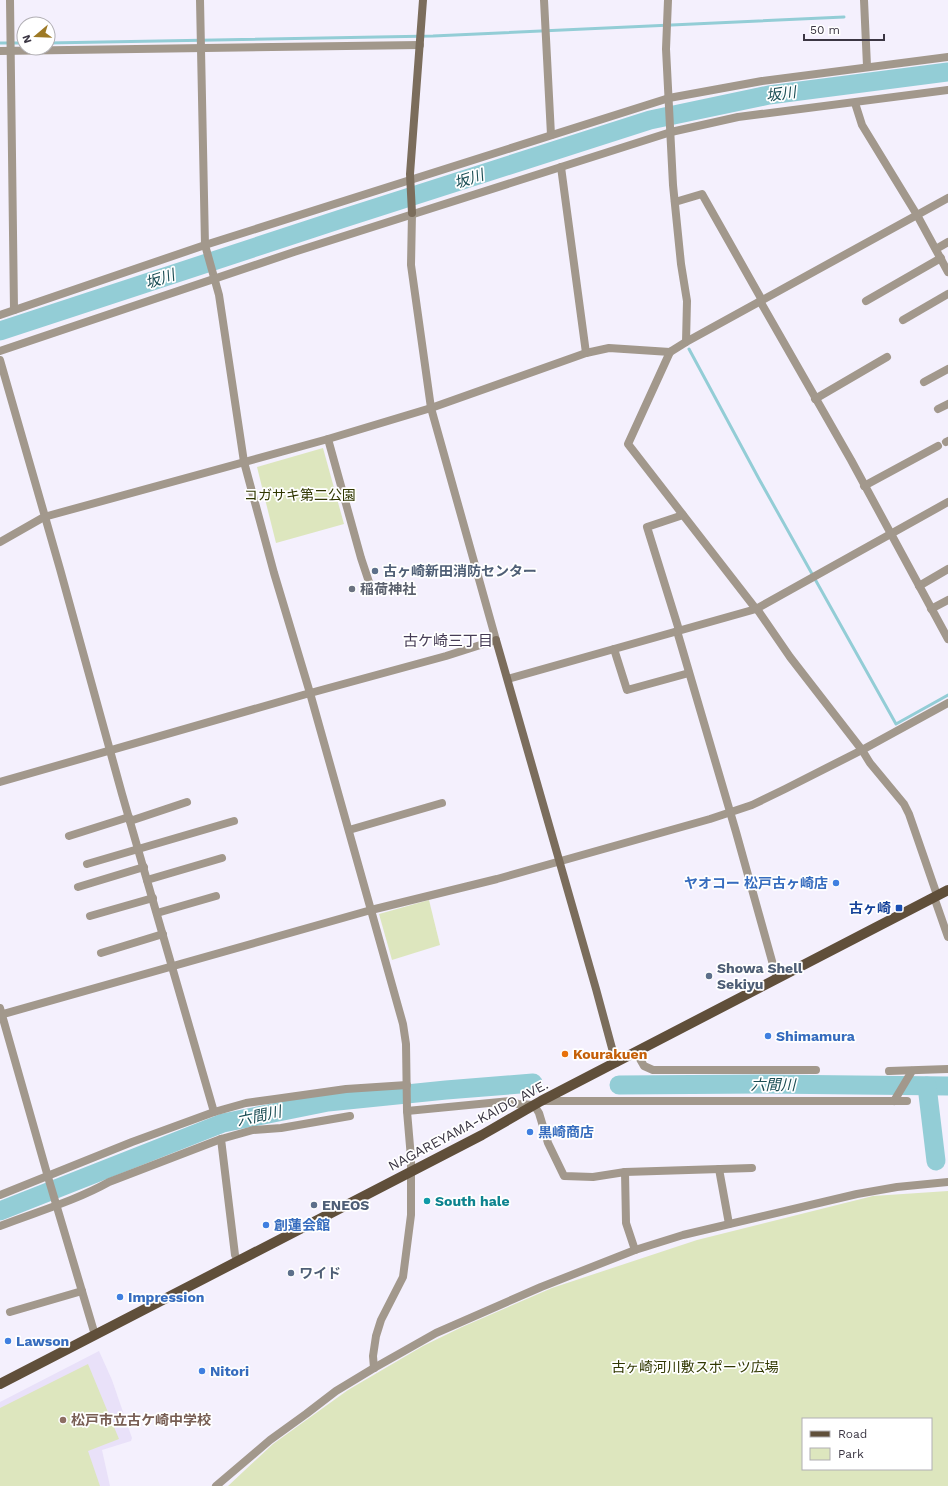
<svg xmlns="http://www.w3.org/2000/svg" width="948" height="1486" viewBox="0 0 948 1486" font-family="'Work Sans','Noto Sans JP',sans-serif">
	<style>
		.built { fill: #e9e1f9 }
		.green { fill: #dde6be; fill-rule: evenodd }
		.lines { fill: none; stroke-linecap: round; stroke-linejoin: round }
		.stream { stroke: #93cdd6; stroke-width: 3 }
		.river { stroke: #93cdd6; stroke-width: 19 }
		.street { stroke: #a2988c; stroke-width: 8 }
		.secondary { stroke: #7b6d5c; stroke-width: 8 }
		.primary { stroke: #604f3a; stroke-width: 10 }
		.service-dot { fill: #5c6f8a; stroke: #fff; stroke-width: 1.5 }
		.worship-dot { fill: #6b7280; stroke: #fff; stroke-width: 1.5 }
		.shop-dot { fill: #3f7fe0; stroke: #fff; stroke-width: 1.5 }
		.transit-dot { fill: #1a4fb4; stroke: #fff; stroke-width: 1.5 }
		.food-dot { fill: #e8710a; stroke: #fff; stroke-width: 1.5 }
		.culture-dot { fill: #0f9aa8; stroke: #fff; stroke-width: 1.5 }
		.education-dot { fill: #8d6e63; stroke: #fff; stroke-width: 1.5 }
		.labels { text-anchor: middle; stroke-width: 3.5; stroke-linejoin: round; paint-order: stroke }
		.park-label { font-size: 14px; fill: #303701; stroke: #fff }
		.service-label { font-size: 14px; font-weight: bold; fill: #4e5e75; stroke: #fff; text-anchor: start }
		.worship-label { font-size: 14px; font-weight: bold; fill: #5b616d; stroke: #fff; text-anchor: start }
		.shop-label { font-size: 14px; font-weight: bold; fill: #366cbe; stroke: #fff; text-anchor: start }
		.transit-label { font-size: 14px; font-weight: bold; fill: #164399; stroke: #fff; text-anchor: end }
		.food-label { font-size: 14px; font-weight: bold; fill: #c56008; stroke: #fff; text-anchor: start }
		.street-label { font-size: 14px; fill: #3b3643; stroke: #fff }
		.culture-label { font-size: 14px; font-weight: bold; fill: #0d838f; stroke: #fff; text-anchor: start }
		.education-label { font-size: 14px; font-weight: bold; fill: #785e54; stroke: #fff; text-anchor: start }
		.water-label { font-size: 15px; font-style: italic; fill: #1b4e55; stroke: #fff }
		.neighbourhood-label { font-size: 15px; fill: #463c56; stroke: #fff }
	</style>
	<rect width="100%" height="100%" fill="#f4f0fd"/>
	<!-- built -->
	<polygon class="built" points="99,1351 112,1380 132,1438 131,1441 102,1450 110,1486 0,1486 0,1402"/>
	<!-- green -->
	<g class="green">
		<polygon points="323,448 344,524 276,543 257,467"/>
		<polygon points="429,900 440,945 392,960 379,914"/>
		<path d="M948 1191V1486H228L273 1444 348 1390 423 1346 462 1327 552 1288 697 1240 873 1196ZM803 1419H931V1469H803Z"/>
		<polygon points="88,1364 119,1439 88,1451 100,1486 0,1486 0,1408"/>
	</g>
	<g class="lines">
		<!-- stream -->
		<g class="stream">
			<polyline points="0,43 24,43"/>
			<polyline points="48,43 433,36 844,17"/>
			<polyline points="689,349 759,479 896,724 948,695"/>
		</g>
		<!-- river -->
		<g class="river">
			<polyline points="0,331 341,219 650,120 769,95 948,72"/>
			<polyline points="619,1085 765,1084 948,1086"/>
			<polyline points="927,1086 936,1161"/>
			<polyline points="0,1211 223,1123 328,1102 446,1090 533,1083"/>
		</g>
		<!-- street -->
		<g class="street">
			<polyline points="10,0 14,310"/>
			<polyline points="200,0 205,245 219,295 244,462 274,573 310,693 403,1024 406,1044 407,1111 411,1158 411,1215 403,1277 381,1320 376,1336 373,1356 374,1368"/>
			<polyline points="544,0 551,135"/>
			<polyline points="864,0 867,66"/>
			<polyline points="0,51 420,45"/>
			<polyline points="855,103 862,125 917,215 948,272"/>
			<polyline points="561,167 586,353"/>
			<polyline points="675,202 702,194 762,300"/>
			<polyline points="936,249 948,242"/>
			<polyline points="760,301 851,460 948,639"/>
			<polyline points="866,301 941,258"/>
			<polyline points="0,315 205,245 669,98 762,81 948,57"/>
			<polyline points="903,320 948,294"/>
			<polyline points="686,342 948,198"/>
			<polyline points="0,351 294,252 671,132 738,117 948,90"/>
			<polyline points="670,352 628,444 756,609"/>
			<polyline points="0,360 60,569 122,794 214,1112"/>
			<polyline points="924,382 948,369"/>
			<polyline points="815,399 887,357"/>
			<polyline points="938,409 948,404"/>
			<polyline points="328,439 361,558 370,585"/>
			<polyline points="946,442 948,441"/>
			<polyline points="864,486 938,446"/>
			<polyline points="0,542 44,517 328,439 431,408 586,353 609,348 670,352 686,342 687,301 681,264 673,185 666,49 668,0"/>
			<polyline points="919,586 948,569"/>
			<polyline points="757,609 790,657 862,750 870,763 904,804 909,814 937,895"/>
			<polyline points="931,609 948,600"/>
			<polyline points="679,630 647,527 683,515"/>
			<polyline points="677,631 736,832 777,979"/>
			<polyline points="614,649 627,690 689,673"/>
			<polyline points="508,679 756,609 948,502"/>
			<polyline points="0,782 303,695 446,656 496,640 431,408 411,265 412,213"/>
			<polyline points="130,821 187,802"/>
			<polyline points="349,830 442,803"/>
			<polyline points="69,836 129,817"/>
			<polyline points="87,864 234,821"/>
			<polyline points="147,880 222,858"/>
			<polyline points="78,887 144,867"/>
			<polyline points="934,897 948,937"/>
			<polyline points="157,913 216,896"/>
			<polyline points="90,916 153,898"/>
			<polyline points="101,953 163,934"/>
			<polyline points="0,1008 48,1177 95,1335"/>
			<polyline points="0,1015 371,910 497,879 710,819 752,805 785,789 862,750 948,703"/>
			<polyline points="636,1052 644,1066 653,1070 816,1070"/>
			<polyline points="889,1071 948,1069"/>
			<polyline points="542,1101 907,1101"/>
			<polyline points="894,1101 912,1071"/>
			<polyline points="407,1111 511,1101 518,1104 534,1105 539,1113 548,1143 564,1176 593,1177 625,1172 626,1223 635,1250"/>
			<polyline points="719,1169 729,1224"/>
			<polyline points="625,1172 752,1168"/>
			<polyline points="0,1195 132,1142 214,1112 246,1103 275,1099 346,1089 407,1085"/>
			<path d="M0 1226C36 1212 75 1201 109 1182L221 1139"/>
			<polyline points="238,1260 235,1255 221,1139 253,1130 281,1128 350,1116"/>
			<polyline points="10,1312 82,1291"/>
			<polyline points="216,1486 270,1440 306,1414 336,1391 374,1368 436,1333 541,1287 635,1250 683,1235 857,1194 897,1187 948,1182"/>
		</g>
		<!-- secondary -->
		<g class="secondary">
			<polyline points="412,213 410,174 423,0"/>
			<polyline points="496,640 596,989 616,1063"/>
		</g>
		<!-- primary -->
		<polyline class="primary" points="0,1384 482,1135 541,1101 948,890"/>
	</g>
	<!-- markers -->
	<g class="service-dot">
		<circle cx="375" cy="571" r="4"/>
		<circle cx="709" cy="976" r="4"/>
		<circle cx="314" cy="1205" r="4"/>
		<circle cx="291" cy="1273" r="4"/>
	</g>
	<circle class="worship-dot" cx="352" cy="589" r="4"/>
	<g class="shop-dot">
		<circle cx="836" cy="883" r="4"/>
		<circle cx="768" cy="1036" r="4"/>
		<circle cx="530" cy="1132" r="4"/>
		<circle cx="266" cy="1225" r="4"/>
		<circle cx="120" cy="1297" r="4"/>
		<circle cx="8" cy="1341" r="4"/>
		<circle cx="202" cy="1371" r="4"/>
	</g>
	<rect class="transit-dot" x="895" y="904" width="8" height="8" rx="2"/>
	<circle class="food-dot" cx="565" cy="1054" r="4"/>
	<circle class="culture-dot" cx="427" cy="1201" r="4"/>
	<circle class="education-dot" cx="63" cy="1420" r="4"/>
	<g class="labels">
		<!-- park labels -->
		<g class="park-label">
			<text x="300" y="500">コガサキ第二公園</text>
			<text x="695" y="1372">古ヶ崎河川敷スポーツ広場</text>
		</g>
		<!-- service labels -->
		<g class="service-label">
			<text x="383" y="576">古ヶ崎新田消防センター</text>
			<text x="717" y="973">Showa Shell<tspan x="717" dy="16">Sekiyu</tspan></text>
			<text x="322" y="1210">ENEOS</text>
			<text x="299" y="1278">ワイド</text>
		</g>
		<!-- worship labels -->
		<g class="worship-label">
			<text x="360" y="594">稲荷神社</text>
		</g>
		<!-- shop labels -->
		<g class="shop-label">
			<text x="828" y="888" text-anchor="end">ヤオコー 松戸古ヶ崎店</text>
			<text x="776" y="1041">Shimamura</text>
			<text x="538" y="1137">黒崎商店</text>
			<text x="274" y="1230">創蓮会館</text>
			<text x="128" y="1302">Impression</text>
			<text x="16" y="1346">Lawson</text>
			<text x="210" y="1376">Nitori</text>
		</g>
		<!-- transit labels -->
		<g class="transit-label">
			<text x="891" y="913">古ヶ崎</text>
		</g>
		<!-- food labels -->
		<g class="food-label">
			<text x="573" y="1059">Kourakuen</text>
		</g>
		<!-- street labels -->
		<g class="street-label">
			<text transform="translate(468 1125) rotate(-28)" y="5">NAGAREYAMA-KAIDO AVE.</text>
		</g>
		<!-- culture labels -->
		<g class="culture-label">
			<text x="435" y="1206">South hale</text>
		</g>
		<!-- education labels -->
		<g class="education-label">
			<text x="71" y="1425">松戸市立古ケ崎中学校</text>
		</g>
		<!-- water labels -->
		<g class="water-label">
			<text transform="translate(781 94) rotate(-8)" y="5">坂川</text>
			<text transform="translate(469 179) rotate(-18)" y="5">坂川</text>
			<text transform="translate(160 279) rotate(-18)" y="5">坂川</text>
			<text x="773" y="1090">六間川</text>
			<text transform="translate(259 1116) rotate(-12)" y="5">六間川</text>
		</g>
		<!-- neighbourhood labels -->
		<g class="neighbourhood-label">
			<text x="448" y="646">古ケ崎三丁目</text>
		</g>
	</g>
	<!-- legend -->
	<rect x="802" y="1418" width="130" height="52" fill="#ffffff" stroke="#b1afb4"/>
	<rect x="810" y="1431" width="20" height="6" fill="#604f3a" stroke="#b1afb4"/>
	<text x="838" y="1438" font-size="12" fill="#3b3643">Road</text>
	<rect x="810" y="1448" width="20" height="12" fill="#dde6be" stroke="#b1afb4"/>
	<text x="838" y="1458" font-size="12" fill="#3b3643">Park</text>
	<!-- north arrow -->
	<g transform="translate(36 36) rotate(251)"><circle r="19" fill="#ffffff" stroke="#b1afb4"/>
	<path d="M0-3L7 15L0 10L-7 15Z" fill="#9d7925"/>
	<text y="-6" font-size="11" font-weight="bold" text-anchor="middle" fill="#3b3643">N</text>
	</g>
	<!-- scale -->
	<path d="M804 34v6h80v-6" fill="none" stroke="#3b3643" stroke-width="2"/>
	<text x="810" y="34" font-size="12" fill="#3b3643" stroke="#ffffff" stroke-width="3" paint-order="stroke">50 m</text>
</svg>
